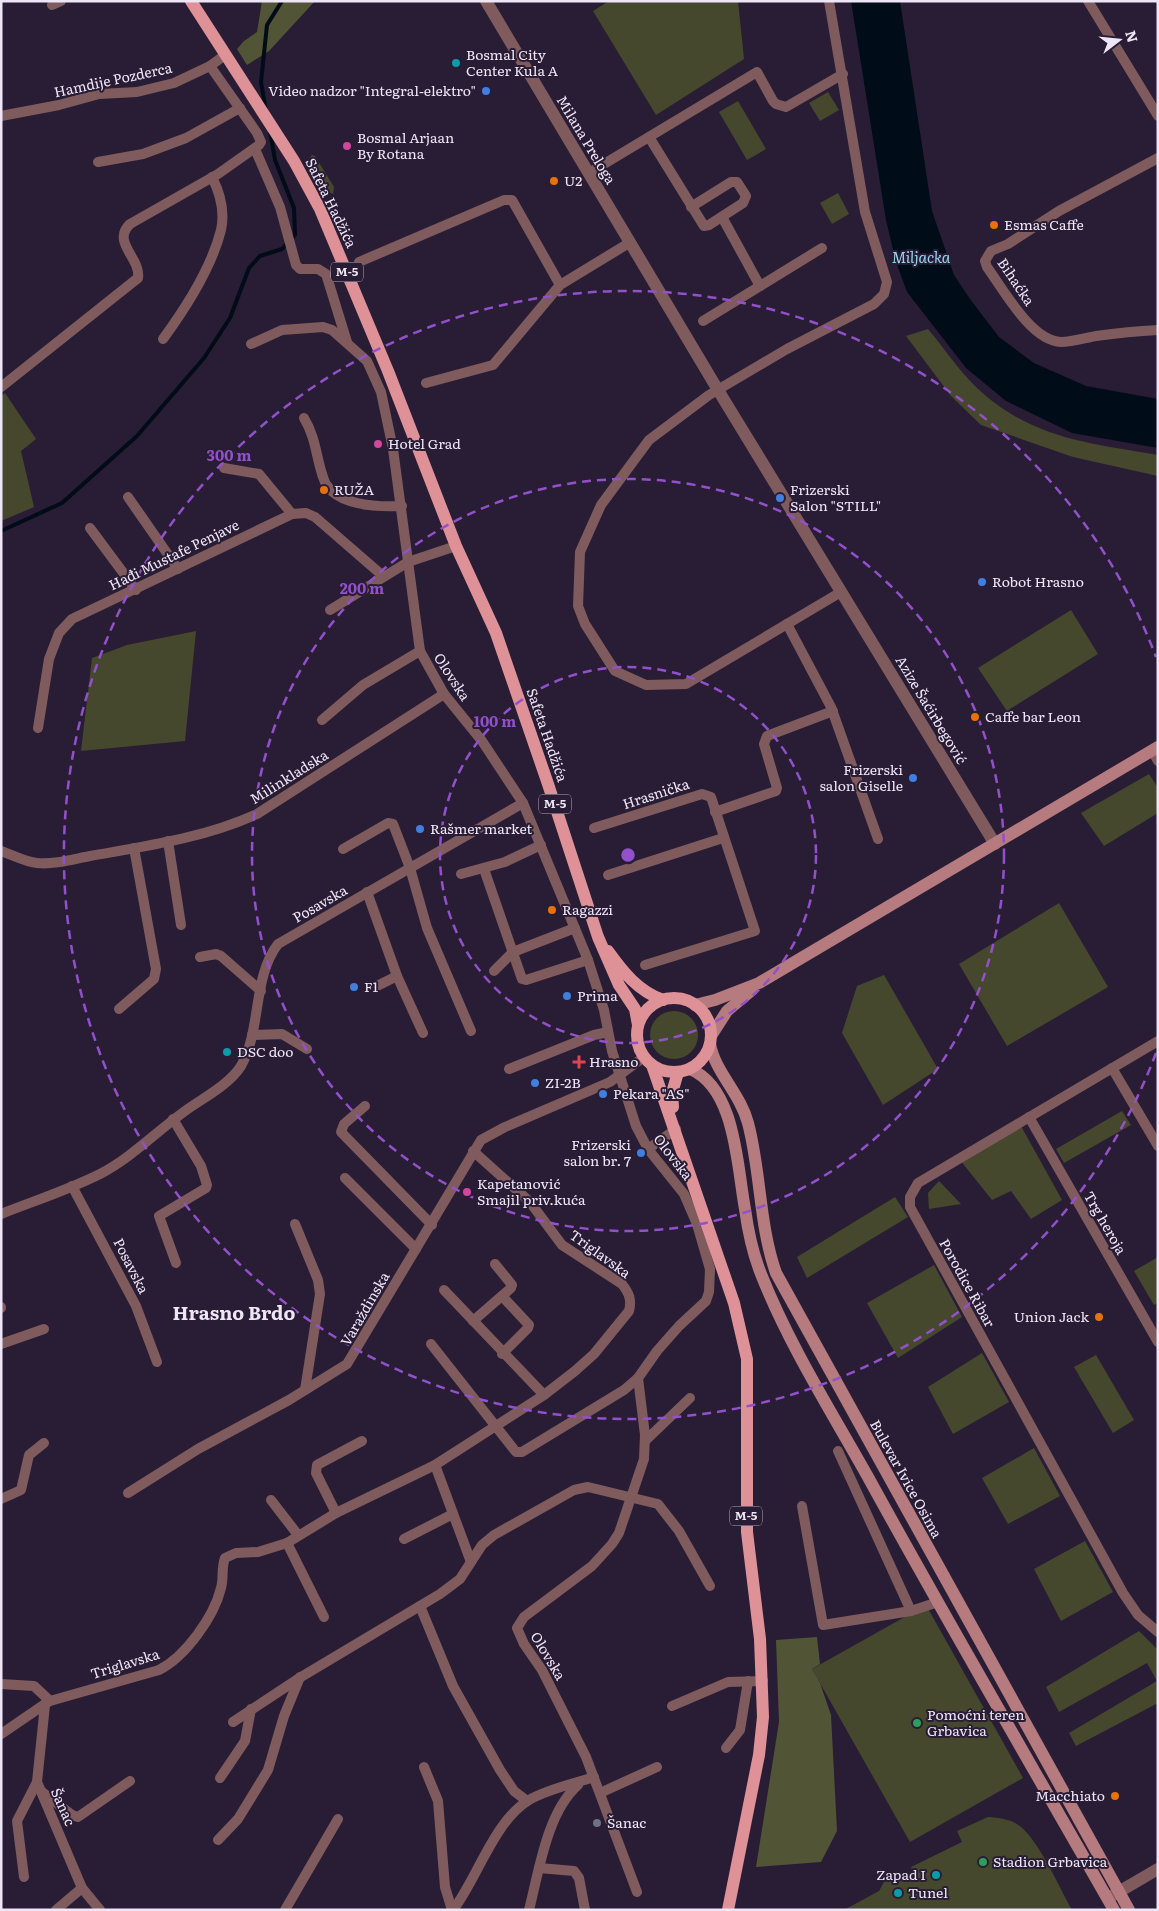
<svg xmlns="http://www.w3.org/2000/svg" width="1159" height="1911" viewBox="0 0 1159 1911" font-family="Literata,serif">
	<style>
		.green { fill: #45482c }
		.forest { fill: #515535 }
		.water { fill: #000c17 }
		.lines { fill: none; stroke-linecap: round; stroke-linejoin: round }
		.stream { stroke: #000c17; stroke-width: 4 }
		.minor { stroke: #805b5d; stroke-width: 10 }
		.tertiary { stroke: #805b5d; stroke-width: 12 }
		.secondary { stroke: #b57b7e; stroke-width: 12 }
		.primary { stroke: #de9297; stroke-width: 12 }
		.ring { fill: none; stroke: #9251ca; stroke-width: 2.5; stroke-dasharray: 9 6 }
		.culture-dot { fill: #0f9aa8; stroke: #291d35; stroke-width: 2 }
		.shop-dot { fill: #3f7fe0; stroke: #291d35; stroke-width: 2 }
		.hotel-dot { fill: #d1479c; stroke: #291d35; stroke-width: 2 }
		.food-dot { fill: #e8710a; stroke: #291d35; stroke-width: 2 }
		.health-dot { fill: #e0444e; stroke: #291d35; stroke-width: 2 }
		.leisure-dot { fill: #2e9e5b; stroke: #291d35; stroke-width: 2 }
		.worship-dot { fill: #6b7280; stroke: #291d35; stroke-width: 2 }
		.labels { text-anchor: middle; stroke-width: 4; stroke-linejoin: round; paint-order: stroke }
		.shield { fill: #291d35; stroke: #b3aabd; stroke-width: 1 }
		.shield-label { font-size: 12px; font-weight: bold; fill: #eee6f7 }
		.poi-label { font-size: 14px; fill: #eee6f7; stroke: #291d35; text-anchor: start }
		.street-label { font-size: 14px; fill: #eee6f7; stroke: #291d35 }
		.water-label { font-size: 15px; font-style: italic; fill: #95d5f5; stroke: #291d35 }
		.district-label { font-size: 19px; font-weight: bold; fill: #eee6f7; stroke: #291d35 }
		.centre { fill: #9251ca; stroke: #291d35; stroke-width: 2.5 }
		.ring-label { font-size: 15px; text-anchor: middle; font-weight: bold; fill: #9251ca; stroke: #291d35; stroke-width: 4; stroke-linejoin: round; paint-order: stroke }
	</style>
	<rect width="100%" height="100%" fill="#291d35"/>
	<!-- green -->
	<g class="green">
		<polygon points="609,1 738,1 744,59 656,115 593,11"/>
		<polygon points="828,92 839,110 820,121 809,103"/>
		<polygon points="738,101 766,149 747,160 719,112"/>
		<polygon points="312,155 315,156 334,187 333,194 328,192 310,158"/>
		<polygon points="838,193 849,214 832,224 820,203"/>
		<path d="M928 329C944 348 959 371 977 388 1032 439 1088 443 1158 455V476L1073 457 981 425 951 396 906 336Z"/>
		<polygon points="5,393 36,439 21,451 34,507 1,521 1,396"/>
		<polygon points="1071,610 1098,654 1007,711 978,668"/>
		<polygon points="196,631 185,741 81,751 92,658 127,645"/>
		<polygon points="1149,774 1158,788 1158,813 1104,846 1081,813"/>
		<polygon points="1059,903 1108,987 1007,1046 959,964"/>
		<polygon points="884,975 938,1069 883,1105 842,1033 857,986"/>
		<circle cx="674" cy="1035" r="24"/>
		<polygon points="1122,1111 1131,1125 1064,1163 1056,1149"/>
		<polygon points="1021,1126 1062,1200 1031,1219 1011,1191 992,1200 960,1160"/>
		<polygon points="939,1181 961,1204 929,1209 928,1193"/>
		<polygon points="895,1197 908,1217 807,1278 797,1257"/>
		<polygon points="1158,1257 1158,1303 1154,1305 1134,1271"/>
		<polygon points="934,1265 962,1317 898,1358 867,1303"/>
		<polygon points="982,1353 1009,1402 953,1434 928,1387"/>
		<polygon points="1096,1355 1134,1420 1113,1433 1074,1367"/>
		<polygon points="1034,1448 1060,1496 1008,1524 982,1478"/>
		<polygon points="1085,1541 1113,1592 1061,1621 1034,1569"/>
		<polygon points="926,1605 1023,1778 910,1842 812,1669"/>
		<polygon points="1139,1631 1158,1650 1158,1703 1076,1746 1069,1733 1157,1681 1147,1663 1059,1712 1046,1687"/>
		<path d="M988 1817C1000 1818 1012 1819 1021 1827 1040 1843 1059 1887 1072 1910H844L879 1891 884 1882 898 1875 900 1878 913 1872 911 1867 962 1842 957 1831Z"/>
	</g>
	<!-- forest -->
	<g class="forest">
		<polygon points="262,1 315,1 269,51 247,65 237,49 244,41 257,32"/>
		<polygon points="817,1637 820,1664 812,1669 820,1683 831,1715 837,1831 821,1862 756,1867 779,1722 776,1640"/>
	</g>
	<!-- water -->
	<polygon class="water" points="851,1 900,1 932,211 954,275 970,299 999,337 1034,363 1086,386 1158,399 1158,448 1072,433 1006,401 966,368 907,292 896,262 886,220"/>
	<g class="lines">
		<!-- stream -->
		<g class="stream">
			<polyline points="266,110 261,82 267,25 282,1"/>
			<polyline points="1,531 62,503 137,436 204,358 230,318 249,268 260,256 282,249 295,235 294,208 275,160 270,131"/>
		</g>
		<!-- minor -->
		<g class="minor">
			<polyline points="829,1 865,212 887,282 884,294 874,304 787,349 709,395 649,440 601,505 580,552 578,606 585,624 615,671 646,685 686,684 841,592"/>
			<polyline points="1088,1 1158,116"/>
			<polyline points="52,5 61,1"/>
			<polyline points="1,116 59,105 99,94 137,92 174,83 210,66 225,55"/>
			<polyline points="649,137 704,226 709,225 743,203 746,196 737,182 731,182 691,207"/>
			<polyline points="255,149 280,207 296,265 300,269 318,269 326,274 347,342"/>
			<path d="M1158 158 1059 211 1008 244 991 251 985 261 987 267C1003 289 1031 341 1061 342 1072 342 1085 338 1096 336 1117 333 1137 331 1158 330"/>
			<polyline points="98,162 143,154 186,138 240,108"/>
			<polyline points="589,173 757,72 773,101 776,104 786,107 843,74"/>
			<polyline points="722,217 760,286"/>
			<polyline points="359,262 504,200 512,200 560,285"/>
			<polyline points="703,321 822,248"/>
			<path d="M163 339C185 309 212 266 221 230 225 212 220 193 212 177"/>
			<polyline points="251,344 282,330 323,327 332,330 367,361 381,392 393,449 420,651 444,694 482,741 523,803 588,960 604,1010 612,1051 636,1126 648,1149 684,1194 697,1224 710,1269 709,1292 706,1301 679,1326 657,1351 638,1378 645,1435 644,1459 619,1533 612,1544 592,1566 524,1617 517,1628 524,1644 542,1670 586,1757 637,1892"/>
			<polyline points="426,383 493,365 560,285 629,243"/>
			<path d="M1 387 138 278C141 258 111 242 130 224L218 174 259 145 261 142 257 133 210 66"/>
			<path d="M304 418C316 438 316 457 323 477 331 506 378 507 402 506"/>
			<polyline points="224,468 259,474 292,514"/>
			<polyline points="128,497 178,569"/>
			<polyline points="90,528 136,590"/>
			<polyline points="330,610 408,562 456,546"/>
			<polyline points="787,624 831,707 878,839"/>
			<polyline points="322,720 363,685 420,651"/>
			<polyline points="38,728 49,659 59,633 72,619 292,514 306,513 315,517 383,576"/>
			<polyline points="1152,750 1158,761"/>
			<polyline points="715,812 776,791 777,788 764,744 767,736 833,711"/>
			<polyline points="594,828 702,794 711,797 755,931 645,965"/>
			<polyline points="168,841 181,925"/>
			<polyline points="343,849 388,823 393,824 410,868 427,928 471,1031"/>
			<path d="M1 851C13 855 25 862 37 863 54 865 74 859 90 856 147 846 204 838 257 814L444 694"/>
			<polyline points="484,869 522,979 526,980 588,960"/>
			<polyline points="461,874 505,862 541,845"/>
			<polyline points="608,875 723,838"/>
			<polyline points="367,892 397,976 377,986"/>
			<polyline points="200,957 216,954 221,956 261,991"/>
			<polyline points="494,971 513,952 575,928"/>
			<polyline points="397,976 423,1033"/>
			<polyline points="119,1009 154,979 156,969 134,848"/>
			<polyline points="252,1035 282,1034 307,1049"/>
			<polyline points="1158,1041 918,1183 910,1197 910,1207 1123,1593 1138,1615 1158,1632"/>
			<polyline points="1112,1068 1158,1146"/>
			<polyline points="509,1069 594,1035 608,1032"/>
			<polyline points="365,1106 344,1124 341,1132 432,1225"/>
			<polyline points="1029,1117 1158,1342"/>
			<polyline points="173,1119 201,1166 207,1185 206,1188 159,1216 176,1263"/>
			<polyline points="648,1149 676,1129"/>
			<polyline points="345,1178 416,1249"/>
			<polyline points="72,1186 136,1306 157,1362"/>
			<path d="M1 1214C34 1201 68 1190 100 1174 131 1158 156 1132 185 1111 203 1098 229 1085 241 1066 262 1029 252 978 278 944L523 803"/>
			<polyline points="295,1224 318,1280 320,1294 305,1390"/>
			<polyline points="444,1290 544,1395"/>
			<polyline points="502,1296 529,1325 528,1328 502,1354"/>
			<polyline points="1,1307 1,1308"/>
			<polyline points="473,1321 511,1288 512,1285 495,1264"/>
			<polyline points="1,1344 44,1329"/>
			<polyline points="431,1344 516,1452 522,1452 624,1390 638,1378"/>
			<polyline points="645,1441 690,1398"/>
			<polyline points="838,1451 911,1611"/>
			<polyline points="435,1465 471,1562"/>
			<polyline points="128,1493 198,1449 289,1400 347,1364 481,1140 505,1127 610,1082 644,1057"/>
			<polyline points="1,1499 21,1490 29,1455 44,1443"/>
			<polyline points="271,1500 298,1535"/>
			<polyline points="802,1506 823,1625 911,1611 938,1602"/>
			<polyline points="336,1513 316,1473 317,1465 362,1441"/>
			<polyline points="404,1539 453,1514"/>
			<polyline points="287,1543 324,1617"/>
			<polyline points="420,1606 453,1686 500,1770 514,1791 527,1801"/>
			<path d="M1 1684 34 1686 50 1701 159 1670C185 1657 214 1617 221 1588 224 1578 221 1568 225 1558L236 1553 258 1552 287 1543 336 1513 435 1465 544 1395 575 1371 594 1354 629 1311C632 1300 629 1293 622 1284L562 1245 530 1202 473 1151"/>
			<polyline points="45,1705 37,1782 82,1888 100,1910"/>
			<polyline points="672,1706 728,1682 763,1681"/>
			<polyline points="233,1722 301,1677 440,1594 460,1579 482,1545 494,1535 574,1490 588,1487 658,1504 679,1531 710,1586"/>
			<polyline points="1,1734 48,1702"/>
			<polyline points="726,1748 740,1730 748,1681"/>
			<polyline points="424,1767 438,1801 445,1887 452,1910"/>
			<polyline points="220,1778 245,1741 251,1709"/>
			<polyline points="42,1792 72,1815 78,1817 130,1781"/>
			<polyline points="600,1793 657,1767"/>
			<polyline points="218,1840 238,1819 268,1770 284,1716 300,1677"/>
			<polyline points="539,1868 574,1871 579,1878 585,1910"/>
			<polyline points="24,1877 17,1821 37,1782"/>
			<polyline points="56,1910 82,1888"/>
			<polyline points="285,1910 338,1819"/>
			<path d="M453 1910C477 1879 494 1821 529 1800 548 1789 573 1784 594 1777"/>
			<path d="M529 1910C539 1871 547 1812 578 1785"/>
		</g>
		<!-- tertiary -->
		<g class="tertiary">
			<polyline points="486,1 718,390 995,844"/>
			<polyline points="1110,1897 1158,1869"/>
		</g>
		<!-- secondary -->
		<g class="secondary">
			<polyline points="695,1005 715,1000 759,983 1158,747"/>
			<polyline points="711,1036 727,1011 752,990"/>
			<path d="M710 1044C715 1072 740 1093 748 1123 761 1172 759 1225 776 1273L1129 1910"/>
			<path d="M690 1069C736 1088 737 1167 745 1209 748 1231 753 1254 761 1274 789 1345 831 1411 868 1477 948 1623 1032 1766 1114 1910"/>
		</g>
		<!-- primary -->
		<g class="primary">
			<polyline points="191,1 294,161 320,209 388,371 456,546 496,633 548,784 598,937 619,985 635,1009 638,1025"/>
			<path d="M608 951C623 972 638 991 663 1000"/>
			<circle cx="674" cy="1035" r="37"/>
			<polyline points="652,1065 734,1303 747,1359 747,1532 760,1639 763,1717 759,1755 728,1910"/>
			<polyline points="673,1107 672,1093 678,1072"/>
		</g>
	</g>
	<!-- distance rings -->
	<g class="ring">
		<circle cx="628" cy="855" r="188"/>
		<circle cx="628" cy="855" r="376"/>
		<path d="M1156 1053A564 564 0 1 1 1156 657"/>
	</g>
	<!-- markers -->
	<g class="culture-dot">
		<circle cx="456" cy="63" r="5"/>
		<circle cx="227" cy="1052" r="5"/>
		<circle cx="936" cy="1875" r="5"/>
		<circle cx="898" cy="1893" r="5"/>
	</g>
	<g class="shop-dot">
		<circle cx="486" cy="91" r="5"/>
		<circle cx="780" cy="498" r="5"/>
		<circle cx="982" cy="582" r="5"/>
		<circle cx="913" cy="778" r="5"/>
		<circle cx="420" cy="829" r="5"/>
		<circle cx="354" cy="987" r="5"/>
		<circle cx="567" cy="996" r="5"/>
		<circle cx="535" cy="1083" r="5"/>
		<circle cx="603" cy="1094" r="5"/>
		<circle cx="641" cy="1153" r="5"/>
	</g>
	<g class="hotel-dot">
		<circle cx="347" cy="146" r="5"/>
		<circle cx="378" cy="444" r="5"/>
		<circle cx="467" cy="1192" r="5"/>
	</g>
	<g class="food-dot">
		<circle cx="554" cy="181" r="5"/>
		<circle cx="994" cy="225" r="5"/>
		<circle cx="324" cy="490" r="5"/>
		<circle cx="975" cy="717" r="5"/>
		<circle cx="552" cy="910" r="5"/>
		<circle cx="1099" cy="1317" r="5"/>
		<circle cx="1115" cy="1796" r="5"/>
	</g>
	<path class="health-dot" d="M576.5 1054.5h5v5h5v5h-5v5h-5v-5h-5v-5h5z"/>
	<g class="leisure-dot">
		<circle cx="917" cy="1723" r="5"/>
		<circle cx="983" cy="1862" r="5"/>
	</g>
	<circle class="worship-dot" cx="597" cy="1823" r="5"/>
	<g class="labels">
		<!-- shield labels -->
		<g class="shield">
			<rect x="331" y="262.5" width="32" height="19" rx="4"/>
			<rect x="539" y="794.5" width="32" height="19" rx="4"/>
			<rect x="730" y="1506.5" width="32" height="19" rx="4"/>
		</g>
		<g class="shield-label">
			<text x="347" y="276">M-5</text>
			<text x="555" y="808">M-5</text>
			<text x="746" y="1520">M-5</text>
		</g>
		<!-- poi labels -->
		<g class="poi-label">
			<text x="466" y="60">Bosmal City<tspan x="466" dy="16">Center Kula A</tspan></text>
			<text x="476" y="96" text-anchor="end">Video nadzor "Integral-elektro"</text>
			<text x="357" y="143">Bosmal Arjaan<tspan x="357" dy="16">By Rotana</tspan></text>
			<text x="564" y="186">U2</text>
			<text x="1004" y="230">Esmas Caffe</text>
			<text x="388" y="449">Hotel Grad</text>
			<text x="334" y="495">RUŽA</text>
			<text x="790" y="495">Frizerski<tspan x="790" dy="16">Salon "STILL"</tspan></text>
			<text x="992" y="587">Robot Hrasno</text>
			<text x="985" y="722">Caffe bar Leon</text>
			<text x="903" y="775" text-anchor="end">Frizerski<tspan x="903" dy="16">salon Giselle</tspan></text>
			<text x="430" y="834">Rašmer market</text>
			<text x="562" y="915">Ragazzi</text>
			<text x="364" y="992">F1</text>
			<text x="577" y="1001">Prima</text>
			<text x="237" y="1057">DSC doo</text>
			<text x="589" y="1067">Hrasno</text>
			<text x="545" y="1088">ZI-2B</text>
			<text x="613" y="1099">Pekara "AS"</text>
			<text x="631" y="1150" text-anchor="end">Frizerski<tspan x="631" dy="16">salon br. 7</tspan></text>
			<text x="477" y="1189">Kapetanović<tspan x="477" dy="16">Smajil priv.kuća</tspan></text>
			<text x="1089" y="1322" text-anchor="end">Union Jack</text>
			<text x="927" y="1720">Pomoćni teren<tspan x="927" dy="16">Grbavica</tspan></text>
			<text x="1105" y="1801" text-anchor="end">Macchiato</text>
			<text x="607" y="1828">Šanac</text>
			<text x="993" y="1867">Stadion Grbavica</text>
			<text x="926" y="1880" text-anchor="end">Zapad I</text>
			<text x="908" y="1898">Tunel</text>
		</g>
		<!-- street labels -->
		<g class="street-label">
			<text transform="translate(113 80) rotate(-12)" y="5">Hamdije Pozderca</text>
			<text transform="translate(586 140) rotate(59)" y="5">Milana Preloga</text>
			<text transform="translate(331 203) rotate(64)" y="5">Safeta Hadžića</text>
			<text transform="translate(1016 282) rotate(56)" y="5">Bihaćka</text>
			<text transform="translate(174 555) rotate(-26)" y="5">Hađi Mustafe Penjave</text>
			<text transform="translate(452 677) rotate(57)" y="5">Olovska</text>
			<text transform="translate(931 710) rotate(59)" y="5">Azize Šaćirbegović</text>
			<text transform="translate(547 735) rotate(71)" y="5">Safeta Hadžića</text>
			<text transform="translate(289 777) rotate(-32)" y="5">Milinkladska</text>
			<text transform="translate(656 794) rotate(-18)" y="5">Hrasnička</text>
			<text transform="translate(320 904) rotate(-30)" y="5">Posavska</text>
			<text transform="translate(673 1157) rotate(52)" y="5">Olovska</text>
			<text transform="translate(1105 1223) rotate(60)" y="5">Trg heroja</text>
			<text transform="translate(600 1254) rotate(36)" y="5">Triglavska</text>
			<text transform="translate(131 1266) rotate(63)" y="5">Posavska</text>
			<text transform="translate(967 1283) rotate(61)" y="5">Porodice Ribar</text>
			<text transform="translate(365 1309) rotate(-60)" y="5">Varaždinska</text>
			<text transform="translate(906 1479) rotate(61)" y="5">Bulevar Ivice Osima</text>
			<text transform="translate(548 1656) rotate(59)" y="5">Olovska</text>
			<text transform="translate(125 1664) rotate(-17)" y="5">Triglavska</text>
			<text transform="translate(63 1807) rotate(66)" y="5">Šanac</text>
		</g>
		<!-- water labels -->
		<g class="water-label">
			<text x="921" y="263">Miljacka</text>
		</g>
		<!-- district labels -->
		<g class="district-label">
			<text x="234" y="1320">Hrasno Brdo</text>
		</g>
	</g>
	<circle cx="628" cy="855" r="8" class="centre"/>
	<g class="ring-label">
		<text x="229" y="461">300 m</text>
		<text x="362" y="594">200 m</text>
		<text x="495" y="727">100 m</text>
	</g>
	<!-- border -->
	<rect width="1159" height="1911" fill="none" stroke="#eee6f7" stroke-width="5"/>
	<!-- north arrow -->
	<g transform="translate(1119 40) rotate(74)" stroke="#291d35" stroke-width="4" paint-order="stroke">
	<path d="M0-4L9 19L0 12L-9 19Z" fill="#eee6f7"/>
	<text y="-8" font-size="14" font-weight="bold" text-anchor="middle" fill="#eee6f7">N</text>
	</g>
</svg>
